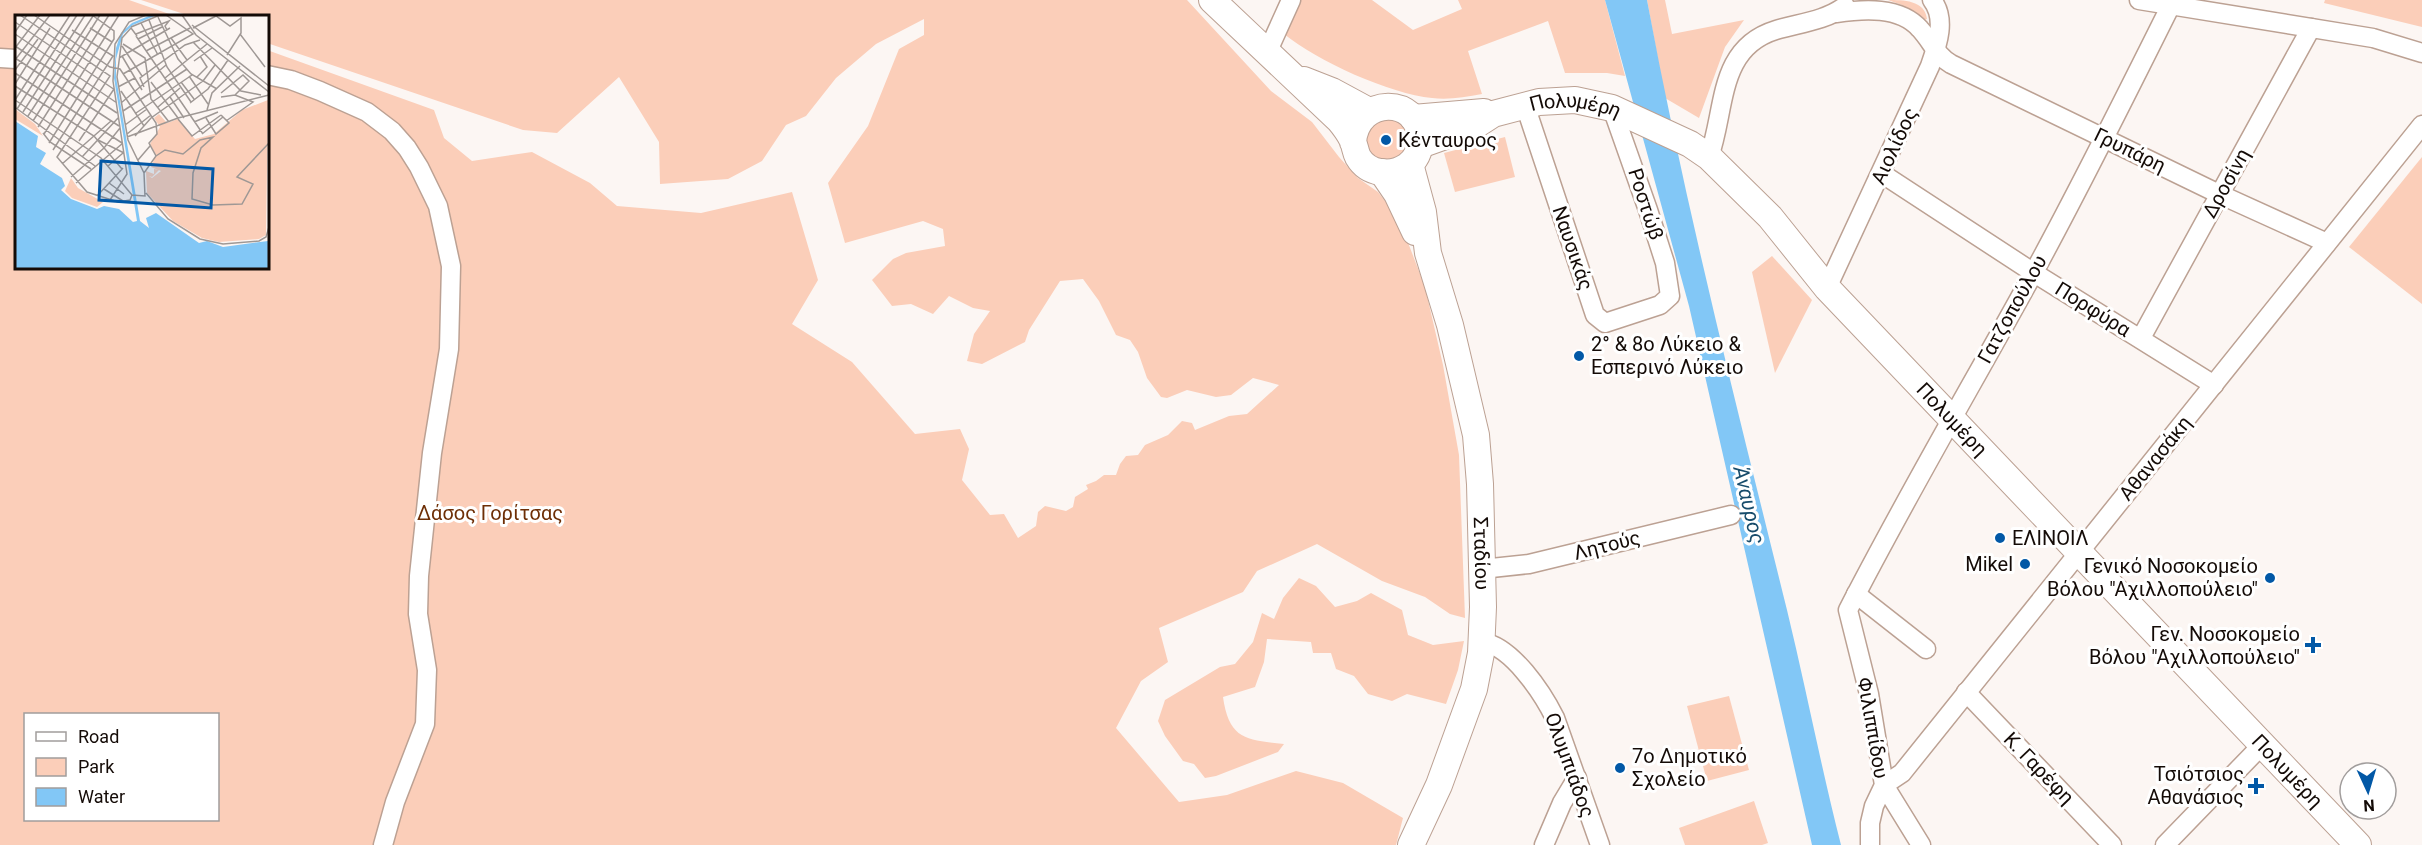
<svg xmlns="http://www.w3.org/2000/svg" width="2422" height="845" viewBox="0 0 2422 845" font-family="Roboto,sans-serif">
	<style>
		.green { fill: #fbceb9; fill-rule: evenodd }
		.water { fill: #82c7f6 }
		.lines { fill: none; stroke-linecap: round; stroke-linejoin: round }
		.minor-casing { stroke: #bca193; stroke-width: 21 }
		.secondary-casing { stroke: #bca193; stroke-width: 28 }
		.minor { stroke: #fff; stroke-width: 18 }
		.secondary { stroke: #fff; stroke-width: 26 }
		.poi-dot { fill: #0258a6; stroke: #fff; stroke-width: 2 }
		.labels { text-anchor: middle; stroke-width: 6; stroke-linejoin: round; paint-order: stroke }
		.street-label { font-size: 20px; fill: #140b07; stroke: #fff }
		.poi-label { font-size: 20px; fill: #140b07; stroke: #fff; text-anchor: start }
		.park-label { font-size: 20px; fill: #6e2f06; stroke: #fff }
		.water-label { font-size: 21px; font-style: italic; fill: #174c6b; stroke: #fff }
		.inset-road { fill: none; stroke: #9f9895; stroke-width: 1.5 }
		.view { fill: #0258a6; fill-opacity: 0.15; stroke: #0258a6; stroke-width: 3 }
		.inset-edge { fill: none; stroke: #140b07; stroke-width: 3 }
	</style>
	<rect width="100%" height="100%" fill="#fcf6f3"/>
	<!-- green -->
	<g class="green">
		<path d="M0 0H129L175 16H16V267H267V50L434 110 444 138 472 161 532 152 590 183 617 206 701 213 792 192 818 280 792 324 852 362 915 434 960 429 969 449 962 480 990 515 1004 514 1018 538 1036 526 1038 512 1045 506 1066 511 1073 507 1075 497 1088 489 1086 485 1096 481 1104 475H1116L1120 464 1126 456 1138 455 1145 445 1168 435 1182 421 1192 423 1195 430 1229 416 1247 414 1279 385 1253 378 1231 395 1216 397 1187 390 1167 398 1161 397 1147 378 1138 352 1130 340 1116 335 1099 301 1083 279 1060 281 1029 330 1025 342 982 364 967 361 974 334 990 311 973 308 949 296 933 314 911 304 892 306 872 280 893 259 906 253 945 246 943 229 923 221 845 243 828 183 868 126 899 49 924 35V19L876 44 836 78 806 116 786 125 762 161 728 179 660 184 659 142 619 77 557 133 523 130 267 43V16H190L141 0H1187L1271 91 1312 122 1339 157 1358 178 1378 192 1399 219 1425 287 1443 365 1459 455 1465 618 1450 614 1425 597 1382 581 1317 544 1257 571 1243 592 1159 628 1168 662 1141 681 1116 728 1179 802 1227 795 1296 771 1343 783 1403 818 1396 845H0ZM26 714H218V820H26Z"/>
		<path d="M1301 0H1372L1413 30 1462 9 1458 0H1605L1625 76 1607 73H1565L1548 21 1468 51 1482 94C1465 97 1449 100 1432 98 1390 94 1317 61 1284 34Z"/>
		<polygon points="1647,0 1665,0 1672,34 1744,20 1725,47 1699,118 1665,98"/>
		<path d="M1888 0C1903 0 1925 0 1927 19L1924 20 1902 5Z"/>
		<polygon points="2325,0 2422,0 2422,27 2324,3"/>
		<polygon points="1399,118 1412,138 1402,160 1373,162 1362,150 1369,121"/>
		<polygon points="1505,137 1515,177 1455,192 1444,153"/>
		<polygon points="2422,157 2422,304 2349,247"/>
		<polygon points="1772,256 1812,300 1775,373 1752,272"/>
		<path d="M1299 578 1316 586 1335 607 1357 601 1371 593 1402 610 1408 635 1433 645 1464 641 1458 670 1446 704 1407 694 1392 701 1368 694 1354 676 1336 669 1331 653H1313L1311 642 1267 639 1264 662 1255 687 1223 697C1229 740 1247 740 1284 744L1278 752 1216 776 1205 778 1194 764 1183 761 1165 736 1158 721 1165 700 1220 667 1235 664 1253 642 1262 613 1274 619 1283 598Z"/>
		<polygon points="1729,696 1749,770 1707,781 1687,706"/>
		<polygon points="1754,801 1768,843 1762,845 1685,845 1679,828"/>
	</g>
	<!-- water -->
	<path class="water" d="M1605 0H1647C1685 205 1737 408 1787 610 1806 688 1821 767 1841 845H1812L1689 306Z"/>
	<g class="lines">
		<!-- minor casing -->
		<g class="minor-casing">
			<g id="minor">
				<polyline points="2139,0 2373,38 2422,53"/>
				<path d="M1836 13C1863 9 1900 6 1920 29 1932 42 1936 55 1951 64L2219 194 2327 243"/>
				<polyline points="1267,53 1291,0"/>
				<polyline points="0,58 16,59"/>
				<polyline points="267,75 291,80 320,91 367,112 392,131 407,148 419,167 438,206 451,266 449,349 432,453 419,576 418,614 427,670 425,724 395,802 383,845"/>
				<polyline points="1525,105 1595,315 1605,323 1660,305 1670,296 1665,263 1648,210 1612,108"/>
				<path d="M1709 157C1726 110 1717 48 1776 30 1800 23 1825 21 1845 6"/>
				<polyline points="1881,173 2034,273 2214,385"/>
				<path d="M1827 288 1930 66C1937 46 1947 19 1932 0"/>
				<polyline points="2141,338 2311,28"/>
				<polyline points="1482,569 1529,564 1731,515"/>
				<polyline points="1856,594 1926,649"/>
				<path d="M1483 642C1512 647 1542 692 1555 718L1600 845"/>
				<polyline points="1966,692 2112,845"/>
				<polyline points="1544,845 1562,803 1577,778"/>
				<path d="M1870 845V823L1874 806 1884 785 1869 694 1848 610C1907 495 1972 385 2034 272 2082 184 2126 95 2171 5"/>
				<polyline points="1921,845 1884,785 1902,773 2422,125"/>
				<polyline points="2165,845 2262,745"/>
			</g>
		</g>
		<!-- secondary casing -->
		<g class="secondary-casing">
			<g id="secondary">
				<path d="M1212 0 1339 120C1344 126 1349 133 1352 139 1355 145 1355 151 1358 157 1368 174 1391 177 1407 166 1416 160 1420 150 1420 139 1420 96 1357 95 1353 142"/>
				<polyline points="1304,80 1332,91 1369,111"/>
				<polyline points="1413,118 1484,112"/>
				<path id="s1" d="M1420 145 1476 125 1493 114 1539 102 1575 100 1612 108 1690 144 1709 157 1770 217 1827 288 1951 418 2358 845"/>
				<path id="s2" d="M1410 164 1423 212 1428 253 1450 325 1476 435 1480 484 1483 607 1481 653 1474 689 1439 785 1411 845"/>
				<polyline points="1382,172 1397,194 1415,232"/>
			</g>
		</g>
		<!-- minor -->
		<use href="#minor" class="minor"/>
		<!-- secondary -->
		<use href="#secondary" class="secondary"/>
	</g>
	<!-- markers -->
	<g class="poi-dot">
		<circle cx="1386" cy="140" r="6"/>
		<circle cx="1579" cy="356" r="6"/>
		<circle cx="2000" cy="538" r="6"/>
		<circle cx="2025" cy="564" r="6"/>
		<circle cx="2270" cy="578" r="6"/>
		<path d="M2310 636h6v6h6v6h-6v6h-6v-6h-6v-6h6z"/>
		<circle cx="1620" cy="768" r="6"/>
		<path d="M2253 777h6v6h6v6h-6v6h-6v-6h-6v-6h6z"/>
	</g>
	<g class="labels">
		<!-- street labels -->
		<g class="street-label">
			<text dy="7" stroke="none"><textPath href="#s1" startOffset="164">Πολυμέρη</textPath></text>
			<text transform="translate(1894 146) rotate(-65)" y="7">Αιολίδος</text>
			<text transform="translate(2130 150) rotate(26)" y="7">Γρυπάρη</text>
			<text transform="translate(2226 183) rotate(-61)" y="7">Δροσίνη</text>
			<text transform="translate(1646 204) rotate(72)" y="7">Ροστώβ</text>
			<text transform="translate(1573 248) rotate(71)" y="7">Ναυσικάς</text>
			<text transform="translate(2012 309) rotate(-61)" y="7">Γατζοπούλου</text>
			<text transform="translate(2093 309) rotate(32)" y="7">Πορφύρα</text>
			<text dy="7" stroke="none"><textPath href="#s1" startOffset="668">Πολυμέρη</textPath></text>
			<text transform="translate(2155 458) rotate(-51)" y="7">Αθανασάκη</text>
			<text transform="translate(1607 545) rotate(-14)" y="7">Λητούς</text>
			<text dy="7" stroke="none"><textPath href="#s2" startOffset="398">Σταδίου</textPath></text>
			<text transform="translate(1873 728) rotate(80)" y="7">Φιλιππίδου</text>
			<text transform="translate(1570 765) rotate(70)" y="7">Ολυμπιάδος</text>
			<text transform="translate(2039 768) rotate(46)" y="7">Κ. Γαρέφη</text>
			<text dy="7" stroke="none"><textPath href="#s1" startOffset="1154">Πολυμέρη</textPath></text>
		</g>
		<!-- poi labels -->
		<g class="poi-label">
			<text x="1398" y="147">Κένταυρος</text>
			<text x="1591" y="351">2° &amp; 8ο Λύκειο &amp;<tspan x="1591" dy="23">Εσπερινό Λύκειο</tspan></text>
			<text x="2012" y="545">ΕΛΙΝΟΙΛ</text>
			<text x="2013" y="571" text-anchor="end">Mikel</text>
			<text x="2258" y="573" text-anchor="end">Γενικό Νοσοκομείο<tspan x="2258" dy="23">Βόλου "Αχιλλοπούλειο"</tspan></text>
			<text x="2300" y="641" text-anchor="end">Γεν. Νοσοκομείο<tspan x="2300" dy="23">Βόλου "Αχιλλοπούλειο"</tspan></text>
			<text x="1632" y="763">7ο Δημοτικό<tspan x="1632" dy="23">Σχολείο</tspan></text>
			<text x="2244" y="781" text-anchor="end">Τσιότσιος<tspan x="2244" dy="23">Αθανάσιος</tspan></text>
		</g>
		<!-- park labels -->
		<g class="park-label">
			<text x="490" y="520">Δάσος Γορίτσας</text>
		</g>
		<!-- water labels -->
		<g class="water-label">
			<text transform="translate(1749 505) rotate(77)" y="7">Άναυρος</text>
		</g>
	</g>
	<!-- overview -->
	<g transform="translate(15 15)">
		<rect width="254" height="254" fill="#fcf6f3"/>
		<path d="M253 85 251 220 244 224 204 227 187 223 158 206 132 178 131 156 139 159V154L144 155 137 162 134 161 137 163 146 156 136 152 141 140 135 129 145 112 139 103 144 99 152 108 163 104 180 124 199 119 227 95ZM0 94 20 109 28 121 0 104ZM56 163 63 173 88 187 82 192 57 183 50 176Z" fill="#fbceb9"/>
		<path d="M136 0H142L118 10 108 19 101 44V62L125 206 134 213 131 203 141 198 184 228 192 226 208 232 253 226V253H0V106L23 121 21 132 31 138 25 149 47 163 50 171 46 175 56 184 82 194 89 191 104 194 118 207 122 206 99 63 101 33 106 18 117 8Z" fill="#82c7f6"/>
		<path class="inset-road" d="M5 0 95 61 42 142 72 177 103 187 115 185 117 180M167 0 181 20 254 77M143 2 163 44 176 59 202 74M134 5 152 52 176 87M0 7 100 75M126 8 143 40M177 10 254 71M116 12 145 0M75 13 97 27M178 13 201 1 215 11 226 3V18L212 40M0 17 12 0M0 19 102 88M121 19 154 6 150 11 152 15M225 19 250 52M121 21 188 119M122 21 116 13 107 23 102 62 113 125 129 158M156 23 172 45M123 24 147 12M178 27 226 76 246 80M108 29 130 43 136 84 154 107M0 31 102 98M107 31 127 61M0 33 25 0M131 36 175 13M107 41 127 75M0 43 104 111M104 43 155 13M0 45 35 0M179 46 197 33M0 55 23 24M0 58 107 128M108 59 178 19 151 0M174 61 193 89M182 62 192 52 185 41M150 63 192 29M188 66 200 50M136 67 163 103M166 67 179 84M0 69 35 13M0 71 79 121 107 154M103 72 120 63M129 72 125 63 170 30 185 25M106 76 129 111M206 78 228 60 234 66 220 80M155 82 169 103M206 82 220 80 238 87 211 106M0 85 55 0M0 85 86 143 117 180 130 181 129 158 141 141 134 128 142 119 141 108 105 54 95 52 19 0M106 88 151 50M175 88 193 74 213 45M143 92 165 73M1 93 80 151M2 94 62 0M192 95 197 78 225 51M108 96 172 54M8 97 70 0M121 98 177 60M13 101 78 1M191 103 201 119 214 108 206 100M163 104 177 121 206 100M18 106 85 0M179 107 203 97M110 110 132 94M23 112 94 0M28 118 35 127 76 154M29 119 104 0M112 119 136 100M187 119 208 102M120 121 136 103 188 66M112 122 163 103 254 80M83 125 109 138M64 126 99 74M34 128 99 24V16L77 0M38 135 98 41 57 15M141 141 150 135 168 139 185 125 198 122 186 133 178 158 177 184 198 190 227 189 238 169 222 162 254 128M67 142 103 103M123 145 135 131M47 149 96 106M93 151 108 138M56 162 89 133 105 113M61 168 108 128M94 168 109 179M89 174 108 186M131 178 153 204 185 224 208 229 244 226 251 222 254 212M82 181 108 153M95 185 112 159 98 66 100 29 114 7 131 0"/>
		<path class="view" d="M86 146 198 154 196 193 84 185Z"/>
		<rect width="254" height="254" class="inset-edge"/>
	</g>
	<!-- legend -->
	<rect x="24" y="713" width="195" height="108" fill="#ffffff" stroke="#a19d9c" stroke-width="1.5"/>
	<rect x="36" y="732" width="30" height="9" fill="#ffffff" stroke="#a19d9c" stroke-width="1.5"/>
	<text x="78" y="743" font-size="18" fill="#140b07">Road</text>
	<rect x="36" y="758" width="30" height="18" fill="#fbceb9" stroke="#a19d9c" stroke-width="1.5"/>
	<text x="78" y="773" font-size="18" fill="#140b07">Park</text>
	<rect x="36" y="788" width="30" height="18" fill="#82c7f6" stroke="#a19d9c" stroke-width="1.5"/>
	<text x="78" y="803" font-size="18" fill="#140b07">Water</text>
	<!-- north arrow -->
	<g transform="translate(2368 791) rotate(176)"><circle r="28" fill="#ffffff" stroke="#a19d9c" stroke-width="1.5"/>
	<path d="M0-4.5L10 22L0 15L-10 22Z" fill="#0258a6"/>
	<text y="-9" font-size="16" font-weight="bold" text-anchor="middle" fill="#140b07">N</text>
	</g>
</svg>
